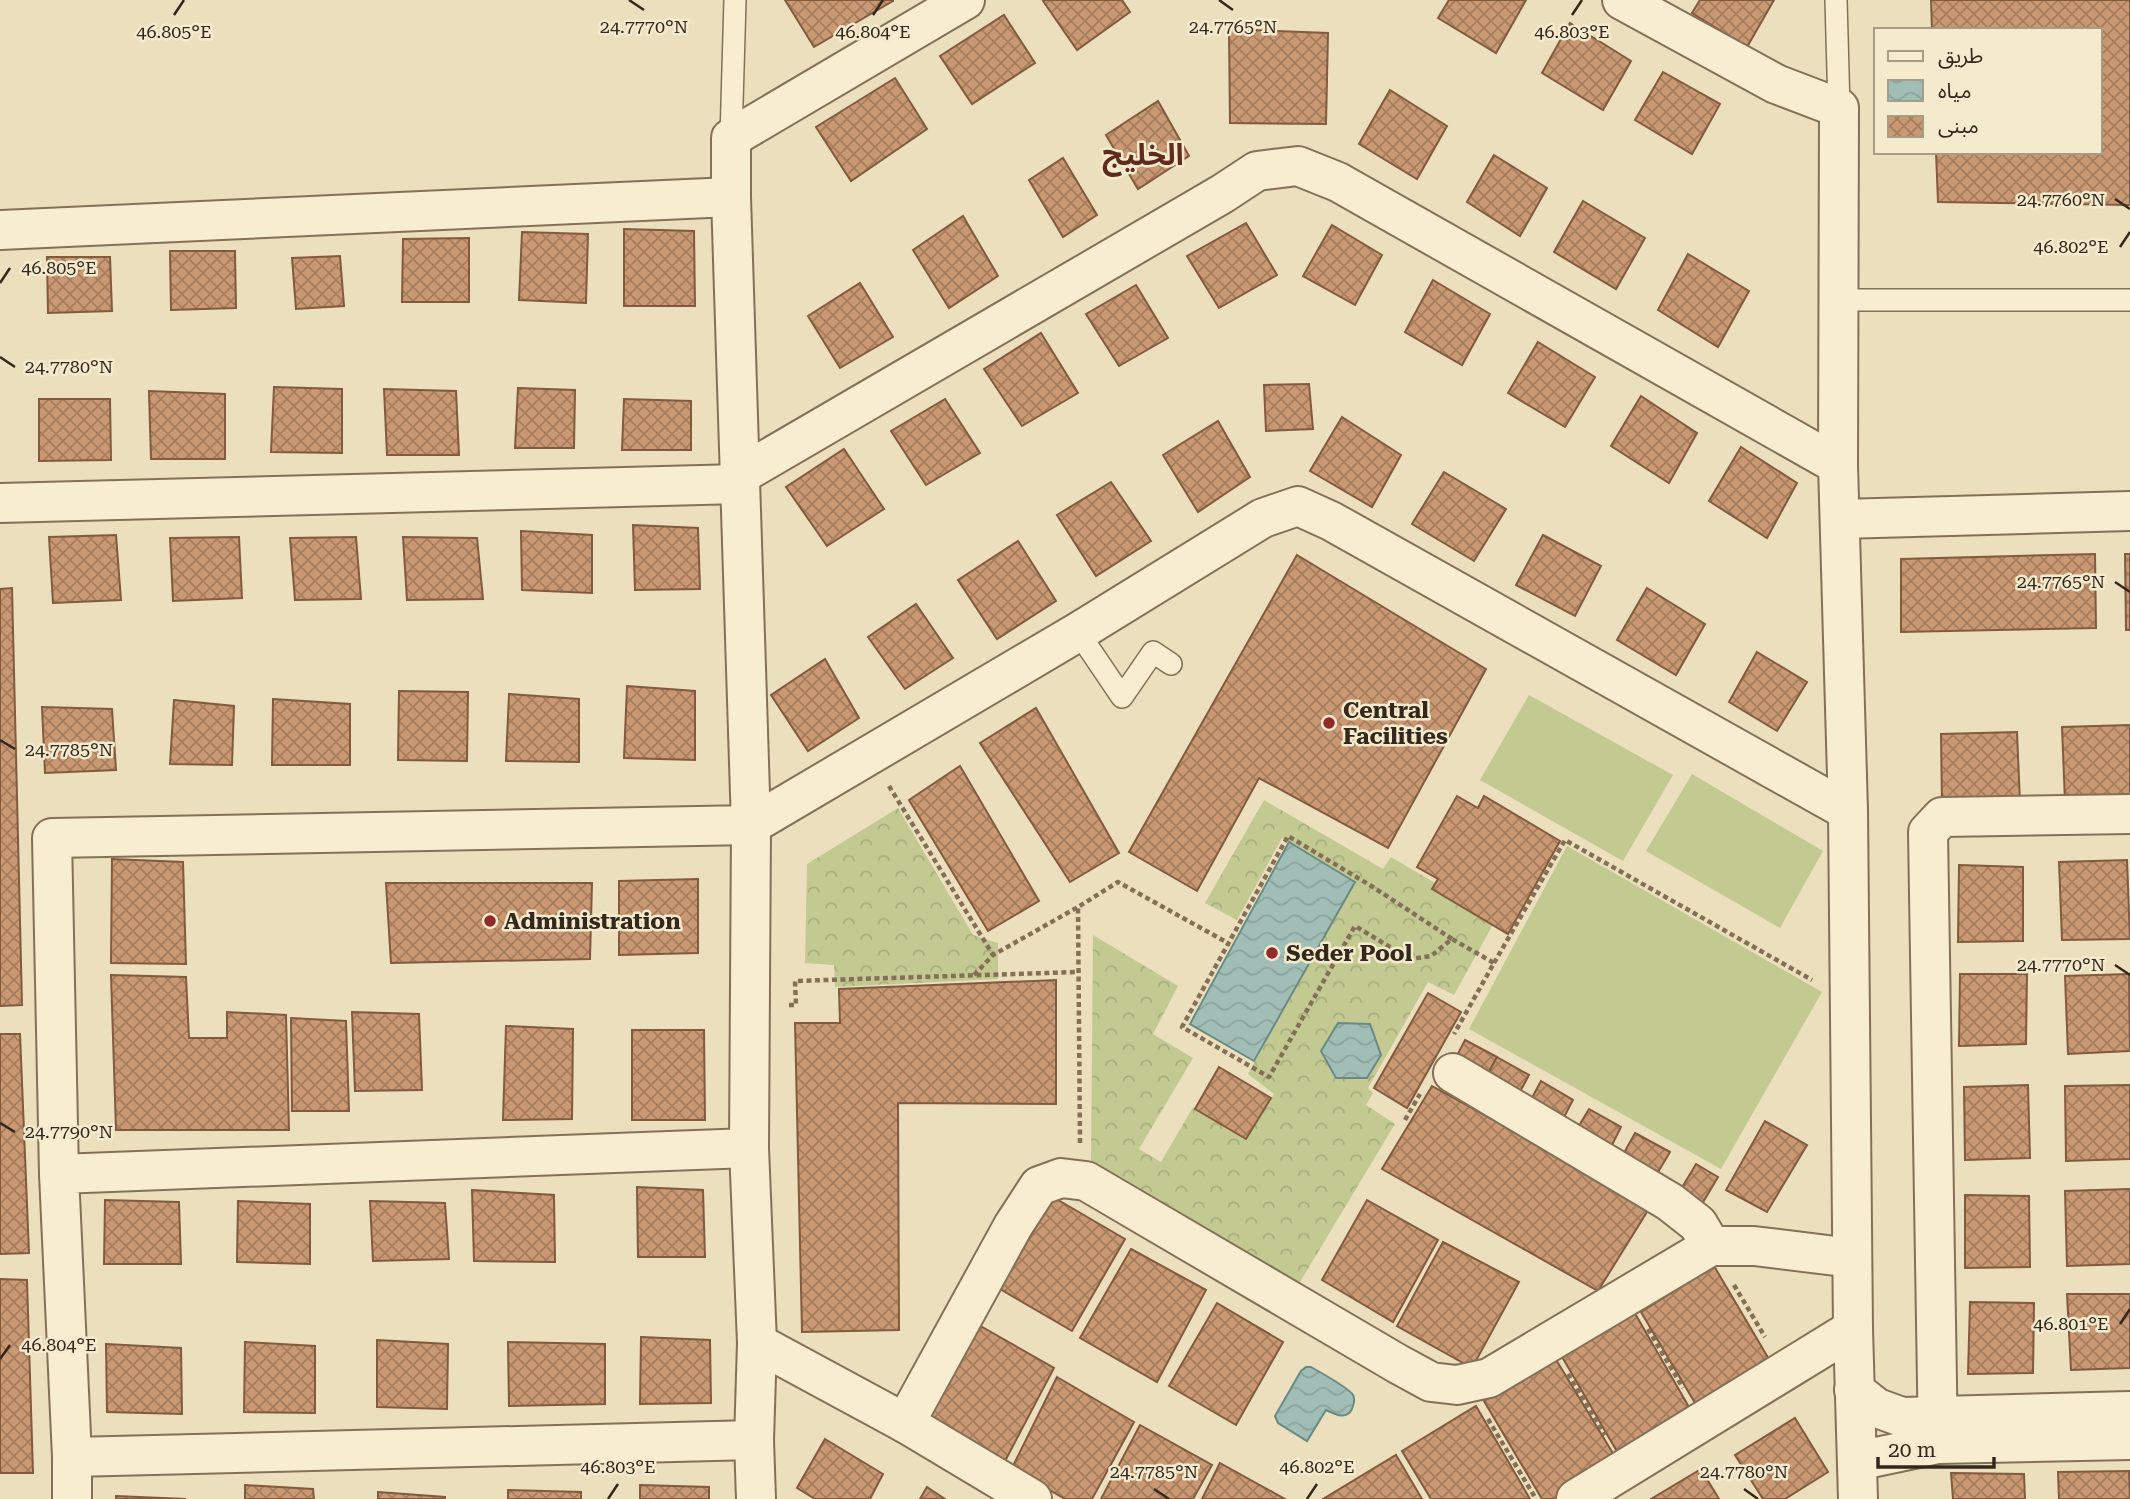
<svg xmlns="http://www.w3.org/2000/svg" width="2130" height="1499" viewBox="0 0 2130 1499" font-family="'Roboto Serif','Noto Sans Arabic',serif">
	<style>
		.grass { fill: #c2ca92 }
		.forest { fill: url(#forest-crowns) }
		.water { fill: url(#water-waves); stroke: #698b83; stroke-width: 2 }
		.building { fill: url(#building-cross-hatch); stroke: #825a3d; stroke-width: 2 }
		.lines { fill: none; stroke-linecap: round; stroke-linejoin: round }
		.lane-casing { stroke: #847057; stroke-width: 24 }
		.street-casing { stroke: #847057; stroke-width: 42 }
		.path { stroke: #847057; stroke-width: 4.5; stroke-dasharray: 5 3.5; stroke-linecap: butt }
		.lane { stroke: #f8edd0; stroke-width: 21 }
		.street { stroke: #f8edd0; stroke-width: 38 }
		.ticks { fill: none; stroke: #33281b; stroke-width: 2.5 }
		.poi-dot { fill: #912a28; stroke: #f4eacd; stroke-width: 2.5 }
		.labels { text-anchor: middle; stroke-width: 5; stroke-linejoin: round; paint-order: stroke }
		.poi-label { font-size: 23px; font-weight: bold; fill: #33281b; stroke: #f4eacd; text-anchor: start }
		.district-label { font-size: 30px; font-weight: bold; fill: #5f2b1c; stroke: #f4eacd }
		.ticks-label { font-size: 18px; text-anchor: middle; fill: #33281b; stroke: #f4eacd; stroke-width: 5; stroke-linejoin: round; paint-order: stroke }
	</style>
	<defs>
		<pattern id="forest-crowns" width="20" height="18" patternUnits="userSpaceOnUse" patternTransform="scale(1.75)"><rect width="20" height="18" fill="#c2ca92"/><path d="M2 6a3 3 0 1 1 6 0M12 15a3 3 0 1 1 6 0" fill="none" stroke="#a7ae7d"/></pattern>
		<pattern id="water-waves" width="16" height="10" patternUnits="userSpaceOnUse" patternTransform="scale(1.75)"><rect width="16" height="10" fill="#a1beb6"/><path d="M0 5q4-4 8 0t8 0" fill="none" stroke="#8ba39c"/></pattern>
		<pattern id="building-cross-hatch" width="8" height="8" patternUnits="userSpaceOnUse" patternTransform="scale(1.75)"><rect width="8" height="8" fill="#ca9974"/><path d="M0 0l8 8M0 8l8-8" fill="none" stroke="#a57d5e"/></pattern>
	</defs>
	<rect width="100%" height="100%" fill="#ecdfbd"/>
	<!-- grass -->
	<g class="grass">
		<polygon points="1529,695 1673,775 1623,861 1480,780"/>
		<polygon points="1692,774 1823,851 1780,928 1646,851"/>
		<polygon points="1567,846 1822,992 1721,1169 1469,1029"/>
	</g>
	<!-- forest -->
	<g class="forest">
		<polygon points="1264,800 1383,869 1391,857 1496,919 1454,995 1428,982 1368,1088 1373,1093 1366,1105 1395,1124 1294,1292 1150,1213 1091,1162 1093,935 1178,986 1153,1034 1193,1058 1139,1149 1161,1162 1193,1107 1246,1139 1274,1094 1248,1074 1355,882 1282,838 1237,920 1205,903"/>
		<polygon points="898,808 973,935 998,943 998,979 835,987 834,965 805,963 807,864"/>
	</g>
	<!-- water -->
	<g class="water">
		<polygon points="1289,842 1355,882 1254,1061 1190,1024"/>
		<polygon points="1338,1023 1370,1024 1381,1055 1367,1078 1336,1078 1321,1051"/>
		<path d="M1306 1367H1311C1321 1373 1348 1387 1353 1395 1355 1399 1354 1403 1353 1406 1349 1421 1336 1415 1326 1410L1307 1441 1278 1423 1275 1416 1301 1371Z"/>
	</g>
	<!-- building -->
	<g class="building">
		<polygon points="785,0 893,0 893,1 814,47"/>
		<polygon points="1045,0 1122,0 1130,12 1077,50 1043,1"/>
		<polygon points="1449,0 1526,0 1496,53 1438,18"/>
		<polygon points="1700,0 1774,0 1747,47 1692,13"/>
		<polygon points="1931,0 2130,0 2130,205 1938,202 1936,152 2100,152 2100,30 1932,30"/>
		<polygon points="1004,15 1035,63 972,104 940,56"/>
		<polygon points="1570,23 1631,61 1603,110 1542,73"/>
		<polygon points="1229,29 1328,33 1326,124 1230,123"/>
		<polygon points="1663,72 1720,104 1692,154 1635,120"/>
		<polygon points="895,78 927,129 851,181 816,127"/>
		<polygon points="1390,90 1447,126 1417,179 1359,144"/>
		<polygon points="1158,101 1189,156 1138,189 1106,135"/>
		<polygon points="1494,155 1547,188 1520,236 1467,202"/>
		<polygon points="1063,158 1097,215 1063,237 1029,180"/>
		<polygon points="1583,201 1645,238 1616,289 1554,252"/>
		<polygon points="963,216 998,276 949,308 913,250"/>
		<polygon points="1246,223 1277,275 1219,308 1187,256"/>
		<polygon points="1332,225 1382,255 1355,305 1303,276"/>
		<polygon points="624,229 694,231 695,306 624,306"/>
		<polygon points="522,232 588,234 586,303 519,300"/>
		<polygon points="469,238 469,302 402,302 403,239"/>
		<polygon points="170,251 235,251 236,308 171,310"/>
		<polygon points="1688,254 1749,291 1718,347 1658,310"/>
		<polygon points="340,256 344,306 296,309 292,258"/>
		<polygon points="47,257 110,257 112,311 48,313"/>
		<polygon points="1433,280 1490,314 1462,365 1405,332"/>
		<polygon points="860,283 893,337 840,368 808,316"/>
		<polygon points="1136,285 1168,338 1119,366 1086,314"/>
		<polygon points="1041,333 1078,393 1022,426 984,369"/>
		<polygon points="1538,342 1595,377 1565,427 1508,393"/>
		<polygon points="1309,384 1313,429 1266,431 1264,385"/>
		<polygon points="274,387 342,389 342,453 271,452"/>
		<polygon points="518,388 575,390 574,448 515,448"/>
		<polygon points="384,389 456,391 459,455 387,455"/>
		<polygon points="149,391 225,394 225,459 151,459"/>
		<polygon points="1641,396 1697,433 1669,483 1611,446"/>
		<polygon points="39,399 110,399 111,460 39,461"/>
		<polygon points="624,399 691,401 691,450 622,450"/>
		<polygon points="945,399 980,453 926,485 891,431"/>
		<polygon points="1342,417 1401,455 1372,507 1310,471"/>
		<polygon points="1218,421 1250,477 1198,512 1163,455"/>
		<polygon points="1741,447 1797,483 1767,538 1709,501"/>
		<polygon points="844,449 884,509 827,546 786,487"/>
		<polygon points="1444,472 1506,509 1474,561 1412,524"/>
		<polygon points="1111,482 1151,541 1096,576 1057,515"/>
		<polygon points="633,525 698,528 700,589 635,590"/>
		<polygon points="521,531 592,535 592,593 522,590"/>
		<polygon points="116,535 121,600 53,603 49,537"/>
		<polygon points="1543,535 1601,566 1575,616 1516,585"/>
		<polygon points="239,537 242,598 173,601 170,538"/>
		<polygon points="356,537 361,599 295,600 290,538"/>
		<polygon points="403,537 477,538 483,599 407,600"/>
		<polygon points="1018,541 1056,601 997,639 958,580"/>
		<polygon points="2095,554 2096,628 1901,632 1901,559"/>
		<polygon points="2125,554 2130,554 2130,630 2126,630"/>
		<polygon points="1297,555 1486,669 1388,848 1259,778 1197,891 1129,852"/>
		<polygon points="12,588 22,1005 0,1006 0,589"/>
		<polygon points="1647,588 1705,624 1676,675 1617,640"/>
		<polygon points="916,604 953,658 905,689 868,637"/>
		<polygon points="1757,652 1807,682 1777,731 1729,702"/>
		<polygon points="825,659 859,718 808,751 771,695"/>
		<polygon points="627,686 695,691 695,760 624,758"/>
		<polygon points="399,691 468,692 467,761 398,760"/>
		<polygon points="509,694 579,699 579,762 506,761"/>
		<polygon points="273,699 350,704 350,765 272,765"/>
		<polygon points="174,700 234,706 232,765 170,764"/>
		<polygon points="42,707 112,709 116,770 45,773"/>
		<polygon points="1036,708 1119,853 1070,882 980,743"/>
		<polygon points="2130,725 2130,801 2065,802 2062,727"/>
		<polygon points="2017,732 2020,803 1942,805 1941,734"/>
		<polygon points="960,766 1039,901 988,931 909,800"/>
		<polygon points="1457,796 1478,808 1484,796 1560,841 1508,934 1432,889 1438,879 1417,867"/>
		<polygon points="112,859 183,862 186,964 111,963"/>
		<polygon points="2127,860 2130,939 2062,940 2059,862"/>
		<polygon points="1959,865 2023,867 2023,941 1958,942"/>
		<polygon points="698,879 698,953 619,955 619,881"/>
		<polygon points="386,883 592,883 590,959 391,963"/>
		<polygon points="1960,974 2027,974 2026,1044 1959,1046"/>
		<polygon points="2129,974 2130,1051 2068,1054 2065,976"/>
		<polygon points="111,975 186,977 189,1038 227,1038 227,1012 286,1015 289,1130 116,1130"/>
		<polygon points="1056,980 1056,1104 898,1103 899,1330 802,1332 795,1023 840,1023 839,989"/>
		<polygon points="1428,993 1461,1012 1407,1108 1374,1088"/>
		<polygon points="352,1012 419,1014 422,1090 355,1091"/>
		<polygon points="291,1018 346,1021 349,1111 292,1111"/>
		<polygon points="506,1026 573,1029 572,1119 503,1120"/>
		<polygon points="632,1030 704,1030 705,1120 632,1120"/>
		<polygon points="0,1034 20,1034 29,1253 0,1254"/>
		<polygon points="1465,1040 1497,1057 1483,1083 1452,1065"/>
		<polygon points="1497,1057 1529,1075 1515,1101 1483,1083"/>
		<polygon points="1219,1067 1271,1098 1246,1139 1195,1109"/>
		<polygon points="1541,1081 1573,1100 1560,1125 1527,1107"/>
		<polygon points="2028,1085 2030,1158 1965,1160 1964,1087"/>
		<polygon points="2130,1085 2130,1159 2066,1161 2065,1086"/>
		<polygon points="1432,1086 1650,1207 1598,1291 1382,1169"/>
		<polygon points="1589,1109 1621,1127 1608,1153 1574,1134"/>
		<polygon points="1765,1121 1807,1145 1767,1212 1726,1190"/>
		<polygon points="1635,1133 1670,1152 1654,1179 1620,1160"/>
		<polygon points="1696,1164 1718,1177 1702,1204 1680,1191"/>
		<polygon points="637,1187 703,1190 705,1257 638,1257"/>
		<polygon points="2130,1189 2130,1264 2067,1266 2065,1191"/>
		<polygon points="472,1190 554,1195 555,1262 474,1261"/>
		<polygon points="1965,1195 2029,1196 2030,1267 1965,1268"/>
		<polygon points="1053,1197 1125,1239 1072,1331 1000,1289"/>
		<polygon points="105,1200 179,1202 181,1264 104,1264"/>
		<polygon points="1367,1200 1438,1240 1393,1322 1322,1280"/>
		<polygon points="238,1201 310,1204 310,1264 237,1262"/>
		<polygon points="370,1201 445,1203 449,1259 373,1261"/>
		<polygon points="1443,1242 1519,1282 1472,1368 1397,1326"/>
		<polygon points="1131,1249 1206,1290 1157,1382 1080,1338"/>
		<polygon points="1714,1266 1773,1366 1701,1413 1641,1312"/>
		<polygon points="0,1279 27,1280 33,1473 0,1473"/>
		<polygon points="2067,1294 2130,1294 2130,1368 2071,1370"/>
		<polygon points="1970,1302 2034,1303 2033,1373 1968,1374"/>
		<polygon points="1217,1303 1283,1342 1236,1425 1169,1386"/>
		<polygon points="1633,1310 1693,1414 1622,1460 1561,1355"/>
		<polygon points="977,1324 1054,1368 1004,1463 926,1419"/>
		<polygon points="641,1337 710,1340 711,1403 640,1404"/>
		<polygon points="377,1340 448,1344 447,1409 377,1407"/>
		<polygon points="245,1342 315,1346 315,1413 244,1412"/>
		<polygon points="508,1342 605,1344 605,1404 509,1406"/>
		<polygon points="106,1344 181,1348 182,1414 107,1412"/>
		<polygon points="1555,1358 1617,1460 1554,1499 1542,1499 1484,1401"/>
		<polygon points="1057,1377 1134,1422 1092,1499 1065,1499 1012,1468"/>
		<polygon points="1476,1406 1530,1499 1431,1499 1402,1451"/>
		<polygon points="1795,1418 1828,1472 1785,1499 1763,1499 1735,1455"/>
		<polygon points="1140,1425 1212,1465 1193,1499 1101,1499"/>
		<polygon points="825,1439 883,1474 870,1499 815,1499 797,1488"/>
		<polygon points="1396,1455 1422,1499 1323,1499"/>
		<polygon points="1220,1463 1285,1499 1202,1499"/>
		<polygon points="1701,1469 1719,1499 1651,1499"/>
		<polygon points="2129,1471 2130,1499 2059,1499 2058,1472"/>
		<polygon points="1951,1473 2024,1474 2025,1499 1953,1499"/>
		<polygon points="245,1485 313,1489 314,1499 245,1499"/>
		<polygon points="640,1485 709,1487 709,1499 640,1499"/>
		<polygon points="927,1487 945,1499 920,1499"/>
		<polygon points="508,1490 581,1492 581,1499 508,1499"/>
		<polygon points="378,1492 445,1497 445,1499 378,1499"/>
		<polygon points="116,1496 186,1499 116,1499"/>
	</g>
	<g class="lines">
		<!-- lane casing -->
		<g class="lane-casing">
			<g id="lane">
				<polyline points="1836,0 1839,108"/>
				<polyline points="731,138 735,0"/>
				<polyline points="1838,300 2130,300"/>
				<polyline points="1078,632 1122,697 1153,652 1171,664"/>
			</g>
		</g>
		<!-- street casing -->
		<g class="street-casing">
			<g id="street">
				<polyline points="1622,0 1776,84 1839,108 1838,465"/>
				<polyline points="0,230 731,197"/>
				<polyline points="740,475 1222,194 1257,171 1298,166 1338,182 1838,465 1848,811"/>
				<polyline points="0,503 740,484"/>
				<polyline points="1840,519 2130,511"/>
				<polyline points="1453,1073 1670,1202 1698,1224 1711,1246"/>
				<polyline points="749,1148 59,1174 72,1457 754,1440"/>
				<polyline points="59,1174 52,838 751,825 731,197 731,138 965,0"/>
				<polyline points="1854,1390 1877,1408 1902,1417 2130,1411"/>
				<polyline points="905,1423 1013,1226 1039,1186 1061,1178 1086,1181 1398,1364 1431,1382 1457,1385 1489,1378 1711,1246 1754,1246 1852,1258"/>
				<polyline points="1938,1444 1928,832 1942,817 2130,814"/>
				<polyline points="72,1457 72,1499"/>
				<polyline points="1857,1461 1938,1444 2130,1440"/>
				<polyline points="756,1499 754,1440 757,1343"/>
				<polyline points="1032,1499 905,1423 757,1343 749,1148 751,825 1078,632 1263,518 1298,506 1331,521 1848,811 1853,1329 1858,1499"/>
				<polyline points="1576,1499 1853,1329"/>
			</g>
		</g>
		<!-- path -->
		<g class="path">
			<polyline points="889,786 993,955"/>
			<polyline points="1452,939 1373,887 1288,836 1182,1027 1269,1077 1355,926 1410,959 1431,956 1452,939 1494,963 1454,1034"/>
			<polyline points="1494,963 1565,840 1812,980"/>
			<polyline points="974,975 993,955 1078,907"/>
			<polyline points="789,1005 796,1005 795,981 1078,972"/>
			<polyline points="1405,1120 1420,1094"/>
			<polyline points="1080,1143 1078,907 1118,882 1228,943"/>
			<polyline points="1734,1285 1765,1337"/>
			<polyline points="1648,1329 1683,1388"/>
			<polyline points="1568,1374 1605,1435"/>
			<polyline points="1488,1419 1536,1499"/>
		</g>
		<!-- lane -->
		<use href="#lane" class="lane"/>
		<!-- street -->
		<use href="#street" class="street"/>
	</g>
	<!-- ticks -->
	<path class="ticks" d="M629 0 644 10M1219 0 1233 10M174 15 184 0M873 15 883 0M1572 15 1582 0M2115 199 2130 209M2120 247 2130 232M0 283 10 268M0 357 15 367M2115 582 2130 592M0 740 15 749M2115 965 2130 975M0 1123 15 1132M2120 1324 2130 1309M0 1359 10 1345M1154 1489 1169 1499M1744 1489 1758 1499M608 1499 618 1484M1307 1499 1317 1484"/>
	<!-- markers -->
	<g class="poi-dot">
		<circle cx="1329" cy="723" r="7"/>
		<circle cx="490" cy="921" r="7"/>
		<circle cx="1272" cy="953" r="7"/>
	</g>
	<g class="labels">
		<!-- poi labels -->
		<g class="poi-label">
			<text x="1343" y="718">Central<tspan x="1343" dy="26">Facilities</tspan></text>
			<text x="504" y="929">Administration</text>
			<text x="1286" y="961">Seder Pool</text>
		</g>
		<!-- district labels -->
		<g class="district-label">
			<text x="1143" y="165">الخليج</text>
		</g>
	</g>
	<g class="ticks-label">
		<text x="644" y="33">24.7770°N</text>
		<text x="1233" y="33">24.7765°N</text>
		<text x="873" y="38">46.804°E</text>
		<text x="174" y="38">46.805°E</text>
		<text x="1572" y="38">46.803°E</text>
		<text x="2061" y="206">24.7760°N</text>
		<text x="2071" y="253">46.802°E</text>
		<text x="59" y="274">46.805°E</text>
		<text x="69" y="373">24.7780°N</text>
		<text x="2061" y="588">24.7765°N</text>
		<text x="69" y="756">24.7785°N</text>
		<text x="2061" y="971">24.7770°N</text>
		<text x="69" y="1138">24.7790°N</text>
		<text x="2071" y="1330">46.801°E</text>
		<text x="59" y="1351">46.804°E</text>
		<text x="618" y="1473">46.803°E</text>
		<text x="1317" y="1473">46.802°E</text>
		<text x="1154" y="1478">24.7785°N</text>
		<text x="1744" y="1478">24.7780°N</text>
	</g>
	<!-- legend -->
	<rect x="1874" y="28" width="228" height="126" fill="#f4eacd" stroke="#a79c86" stroke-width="2"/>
	<rect x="1888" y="51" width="35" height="10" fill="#f8edd0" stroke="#a79c86" stroke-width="2"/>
	<text x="1938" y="63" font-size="21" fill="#33281b">طريق</text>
	<rect x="1888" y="80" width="35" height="21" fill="url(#water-waves)" stroke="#a79c86" stroke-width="2"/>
	<text x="1938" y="98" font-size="21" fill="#33281b">مياه</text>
	<rect x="1888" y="116" width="35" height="21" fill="url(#building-cross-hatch)" stroke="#a79c86" stroke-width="2"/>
	<text x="1938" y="133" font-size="21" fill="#33281b">مبنى</text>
	<!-- scale -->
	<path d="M1878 1457v10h116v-10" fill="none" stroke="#33281b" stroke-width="3.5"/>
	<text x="1888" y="1457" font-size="21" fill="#33281b" stroke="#f4eacd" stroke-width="5" paint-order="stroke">20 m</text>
</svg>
